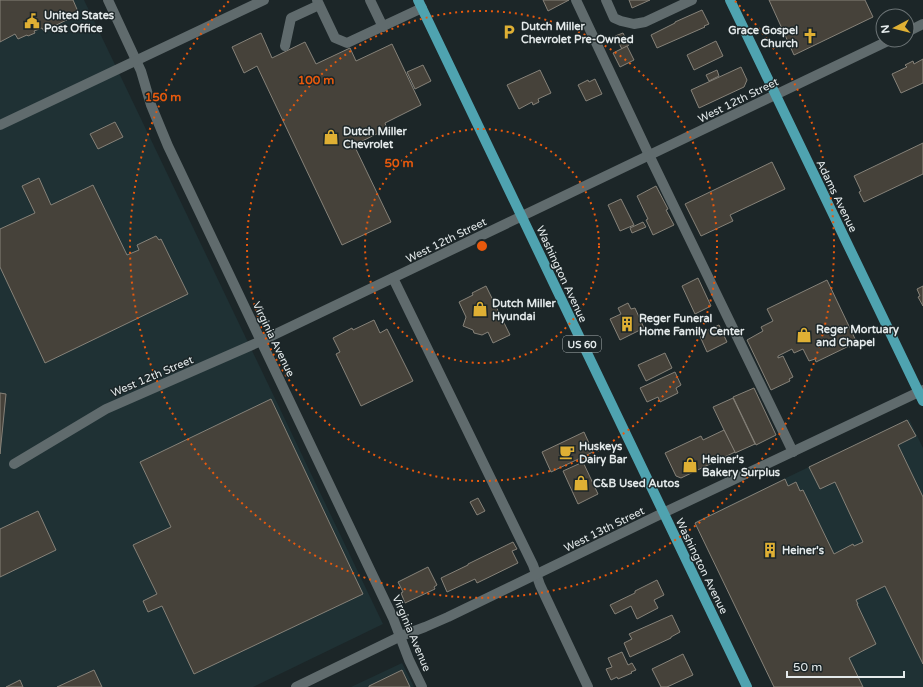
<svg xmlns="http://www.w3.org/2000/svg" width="923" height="687" viewBox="0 0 923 687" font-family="'Varela Round',sans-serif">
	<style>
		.built { fill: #1f3134 }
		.building { fill: #46423a; stroke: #868279 }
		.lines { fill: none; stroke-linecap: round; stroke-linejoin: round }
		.minor { stroke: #606b6d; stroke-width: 10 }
		.major { stroke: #4fa3b0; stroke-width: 10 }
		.ring { fill: none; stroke: #e8590c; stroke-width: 2; stroke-dasharray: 2 4 }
		.labels { text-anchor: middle; stroke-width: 3; stroke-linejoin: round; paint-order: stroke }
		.shield { fill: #1c2628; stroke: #a8afb0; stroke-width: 1 }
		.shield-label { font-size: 10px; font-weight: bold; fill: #e4eaeb }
		.poi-label { font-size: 11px; font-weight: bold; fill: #e4eaeb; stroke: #1c2628; text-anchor: start }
		.street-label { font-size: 11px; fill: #e4eaeb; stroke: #1c2628 }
		.centre { fill: #e8590c; stroke: #1c2628; stroke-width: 2 }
		.ring-label { font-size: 12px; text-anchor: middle; font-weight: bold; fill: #e8590c; stroke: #1c2628; stroke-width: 3; stroke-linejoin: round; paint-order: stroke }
	</style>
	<rect width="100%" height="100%" fill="#1c2628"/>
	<!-- built -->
	<g class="built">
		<polygon points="0,0 84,0 383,624 253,687 0,687"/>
		<polygon points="909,419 923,448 923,687 776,687 696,521"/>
		<polygon points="402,663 414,687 351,687"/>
	</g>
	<!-- building -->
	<g class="building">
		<polygon points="0,0 73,0 79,14 44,31 42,28 34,31 35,33 28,36 27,35 18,39 15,34 0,42"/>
		<polygon points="543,0 569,0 548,11"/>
		<polygon points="629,0 650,0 632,8"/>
		<polygon points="769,0 865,0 873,17 794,55"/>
		<polygon points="702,10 709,24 704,26 705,27 657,48 651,35 675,23 675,22"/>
		<polygon points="261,33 272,58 305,42 316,64 350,48 356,61 392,44 421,105 385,123 387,129 354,145 391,222 342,245 257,66 244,73 232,47"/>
		<polygon points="623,33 629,45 622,49 615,36"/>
		<polygon points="716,41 723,56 694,70 687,55"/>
		<polygon points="627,46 634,60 620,67 613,53"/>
		<polygon points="923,59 923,83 901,93 892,74 907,67 905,65 913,61 914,64"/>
		<polygon points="423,65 431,81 415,89 407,72"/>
		<polygon points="741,67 747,80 744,87 699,108 691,90"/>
		<polygon points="540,70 551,93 538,99 539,102 533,105 532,102 519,109 507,85"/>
		<polygon points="717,70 719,76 709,81 706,75"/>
		<polygon points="595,79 602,94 586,101 578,85 588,80 589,82"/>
		<polygon points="115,122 123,137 98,149 90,134"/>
		<polygon points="923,143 923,174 864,202 859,192 861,191 854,176"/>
		<polygon points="772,162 785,189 730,215 733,221 701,236 685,204"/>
		<polygon points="39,178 51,205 93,185 127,255 139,250 137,245 156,236 159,240 161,239 188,294 45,363 0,267 0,229 35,213 22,186"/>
		<polygon points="656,186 668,209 666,210 674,225 653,235 646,220 648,219 637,196"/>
		<polygon points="621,199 634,225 620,231 608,205"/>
		<polygon points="643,222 646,227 632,233 630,228"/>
		<polygon points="698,278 711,306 695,314 682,286"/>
		<polygon points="827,280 857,343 849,347 849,346 816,362 815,359 809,361 803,349 794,353 792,349 778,356 778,358 783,356 793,377 789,379 790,381 771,390 747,340 763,331 761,327 773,321 767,309"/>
		<polygon points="486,286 510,335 493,343 488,332 482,335 474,333 473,330 463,326 466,317 459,302 473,295 472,293"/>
		<polygon points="923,286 923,306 918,297 920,296 917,289"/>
		<polygon points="628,303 631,309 635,308 644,328 620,340 610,319 621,314 618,308"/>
		<polygon points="374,320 380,333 387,329 413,381 361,406 336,354 340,352 333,338 352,328 353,330"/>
		<polygon points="719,325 727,342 707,352 699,334"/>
		<polygon points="665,353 672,368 646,381 638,365"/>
		<polygon points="675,372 681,385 676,388 678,393 660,402 658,397 647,402 640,388"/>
		<polygon points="754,388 776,435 756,445 733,397"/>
		<polygon points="0,393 6,394 0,454"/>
		<polygon points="733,398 755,444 735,453 713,407"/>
		<polygon points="271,399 363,594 194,674 162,606 148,612 143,601 157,594 133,545 171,527 140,462"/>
		<polygon points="907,420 916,436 898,445 923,497 923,664 885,586 856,600 858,604 857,604 876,644 849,658 863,687 774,687 695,523 785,479 788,486 796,482 800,491 803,490 834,554 853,544 854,546 863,542 835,482 820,489 809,467"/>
		<polygon points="724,430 735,452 681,478 676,476 665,453 701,436 703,440"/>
		<polygon points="584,432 593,452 551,472 542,452"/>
		<polygon points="583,462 598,494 578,504 563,471"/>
		<polygon points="478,498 485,511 477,515 470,502"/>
		<polygon points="38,511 56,550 0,577 0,529"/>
		<polygon points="513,542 517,549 512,551 518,563 477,583 475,579 447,592 441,578 468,565 468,564"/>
		<polygon points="428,567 437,585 434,587 435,589 405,603 401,593 403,592 398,582"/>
		<polygon points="657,580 664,595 654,600 658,608 637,619 631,606 615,614 610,605 635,593 635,591"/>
		<polygon points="672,615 680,632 671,637 671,638 630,657 624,643 632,639 629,634"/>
		<polygon points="622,652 628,665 632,663 636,670 631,672 632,673 618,679 617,677 611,680 606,669 612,667 608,658"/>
		<polygon points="683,654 693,675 667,687 661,687 652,669"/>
		<polygon points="94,670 102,687 57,687"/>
		<polygon points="402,670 410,687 369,687 369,686"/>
		<polygon points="20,680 23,687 6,687"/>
	</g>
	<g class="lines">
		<!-- minor -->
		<g class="minor">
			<polyline points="108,0 141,71 151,105 168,146 393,618 409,660 422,687"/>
			<polyline points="317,0 335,38 347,43 422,8"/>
			<polyline points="370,0 383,27"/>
			<polyline points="576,0 649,155 793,452"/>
			<polyline points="606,0 614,18 621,21 634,24 645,22 692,0"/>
			<polyline points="907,32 923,24"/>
			<polyline points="285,46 291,18 319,5"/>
			<polyline points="0,125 264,0"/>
			<polyline points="393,278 533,565 540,585 588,687"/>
			<polyline points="14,464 106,409 261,341 890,40"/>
			<polyline points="296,687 401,636 425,627 448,617 663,513 923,390"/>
		</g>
		<!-- major -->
		<g class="major">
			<polyline points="418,0 747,687"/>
			<polyline points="730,0 923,401"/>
		</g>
	</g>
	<!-- distance rings -->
	<g class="ring">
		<circle cx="482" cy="246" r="117"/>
		<circle cx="482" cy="246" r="235"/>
		<path d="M735 1A352 352 0 1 1 229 1"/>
	</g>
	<!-- icons -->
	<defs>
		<g id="civic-bare" transform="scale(1.2)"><path d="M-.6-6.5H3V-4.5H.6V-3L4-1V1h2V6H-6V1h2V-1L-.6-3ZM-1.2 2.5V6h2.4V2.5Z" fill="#dfb034" stroke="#1c2628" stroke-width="2.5" paint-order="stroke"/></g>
		<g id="parking-bare" transform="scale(1.2)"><path d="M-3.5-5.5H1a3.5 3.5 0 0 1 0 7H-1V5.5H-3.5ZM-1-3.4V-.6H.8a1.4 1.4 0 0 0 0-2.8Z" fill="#dfb034" stroke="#1c2628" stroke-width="2.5" paint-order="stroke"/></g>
		<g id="church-bare" transform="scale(1.2)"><path d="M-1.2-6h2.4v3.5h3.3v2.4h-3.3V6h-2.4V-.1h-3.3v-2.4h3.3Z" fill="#dfb034" stroke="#1c2628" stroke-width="2.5" paint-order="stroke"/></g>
		<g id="shop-bare" transform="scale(1.2)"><path d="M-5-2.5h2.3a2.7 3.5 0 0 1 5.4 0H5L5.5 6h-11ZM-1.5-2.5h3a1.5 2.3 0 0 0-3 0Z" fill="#dfb034" stroke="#1c2628" stroke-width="2.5" paint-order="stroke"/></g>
		<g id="building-bare" transform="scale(1.2)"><path d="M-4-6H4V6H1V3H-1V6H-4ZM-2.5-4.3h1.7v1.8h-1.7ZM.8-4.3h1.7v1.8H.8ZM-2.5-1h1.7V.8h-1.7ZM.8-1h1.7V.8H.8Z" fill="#dfb034" stroke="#1c2628" stroke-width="2.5" paint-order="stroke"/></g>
		<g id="cafe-bare" transform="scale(1.2)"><path d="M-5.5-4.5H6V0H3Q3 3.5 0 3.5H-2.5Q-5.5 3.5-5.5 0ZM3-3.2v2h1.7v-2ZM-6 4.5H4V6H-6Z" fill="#dfb034" stroke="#1c2628" stroke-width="2.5" paint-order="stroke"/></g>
	</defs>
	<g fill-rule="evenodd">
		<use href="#civic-bare" x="32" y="21"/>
		<use href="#parking-bare" x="509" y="32"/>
		<use href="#church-bare" x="810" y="36"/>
		<use href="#shop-bare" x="331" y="137"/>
		<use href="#shop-bare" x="480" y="309"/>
		<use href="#building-bare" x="627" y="324"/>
		<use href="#shop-bare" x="804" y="335"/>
		<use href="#cafe-bare" x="567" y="452"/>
		<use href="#shop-bare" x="690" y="465"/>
		<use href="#shop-bare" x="581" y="483"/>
		<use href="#building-bare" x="770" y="550"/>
	</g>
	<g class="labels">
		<!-- shield labels -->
		<rect class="shield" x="563" y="336" width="38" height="16" rx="3"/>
		<g class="shield-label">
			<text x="582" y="348">US 60</text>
		</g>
		<!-- poi labels -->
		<g class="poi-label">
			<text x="44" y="19">United States<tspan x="44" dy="13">Post Office</tspan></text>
			<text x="521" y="30">Dutch Miller<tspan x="521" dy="13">Chevrolet Pre-Owned</tspan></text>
			<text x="798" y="34" text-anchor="end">Grace Gospel<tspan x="798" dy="13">Church</tspan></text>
			<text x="343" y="135">Dutch Miller<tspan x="343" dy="13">Chevrolet</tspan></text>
			<text x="492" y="307">Dutch Miller<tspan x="492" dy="13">Hyundai</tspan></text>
			<text x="639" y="322">Reger Funeral<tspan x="639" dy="13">Home Family Center</tspan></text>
			<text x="816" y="333">Reger Mortuary<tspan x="816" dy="13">and Chapel</tspan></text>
			<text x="579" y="450">Huskeys<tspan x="579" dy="13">Dairy Bar</tspan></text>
			<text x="702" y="463">Heiner's<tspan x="702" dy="13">Bakery Surplus</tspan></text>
			<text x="593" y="487">C&amp;B Used Autos</text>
			<text x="782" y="554">Heiner's</text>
		</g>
		<!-- street labels -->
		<g class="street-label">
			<text transform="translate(738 100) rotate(-26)" y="4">West 12th Street</text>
			<text transform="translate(837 196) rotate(64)" y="4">Adams Avenue</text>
			<text transform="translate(446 240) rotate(-26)" y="4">West 12th Street</text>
			<text transform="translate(562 274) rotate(65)" y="4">Washington Avenue</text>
			<text transform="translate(274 339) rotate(64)" y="4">Virginia Avenue</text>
			<text transform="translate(152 376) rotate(-23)" y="4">West 12th Street</text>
			<text transform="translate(604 529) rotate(-26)" y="4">West 13th Street</text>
			<text transform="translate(702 566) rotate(64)" y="4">Washington Avenue</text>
			<text transform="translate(412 633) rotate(67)" y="4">Virginia Avenue</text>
		</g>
	</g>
	<circle cx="482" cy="246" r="6" class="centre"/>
	<g class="ring-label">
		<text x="316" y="84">100 m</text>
		<text x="163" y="101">150 m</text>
		<text x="399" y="167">50 m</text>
	</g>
	<!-- north arrow -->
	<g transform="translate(895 28) rotate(263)"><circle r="19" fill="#1c2628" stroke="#6c7476"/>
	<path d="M0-3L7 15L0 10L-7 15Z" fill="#dfb034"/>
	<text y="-6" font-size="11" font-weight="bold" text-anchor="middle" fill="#e4eaeb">N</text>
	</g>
	<!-- scale -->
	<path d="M787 671v6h117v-6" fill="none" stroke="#e4eaeb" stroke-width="2"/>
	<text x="793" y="671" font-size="12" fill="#e4eaeb" stroke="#1c2628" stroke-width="3" paint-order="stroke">50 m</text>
</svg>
